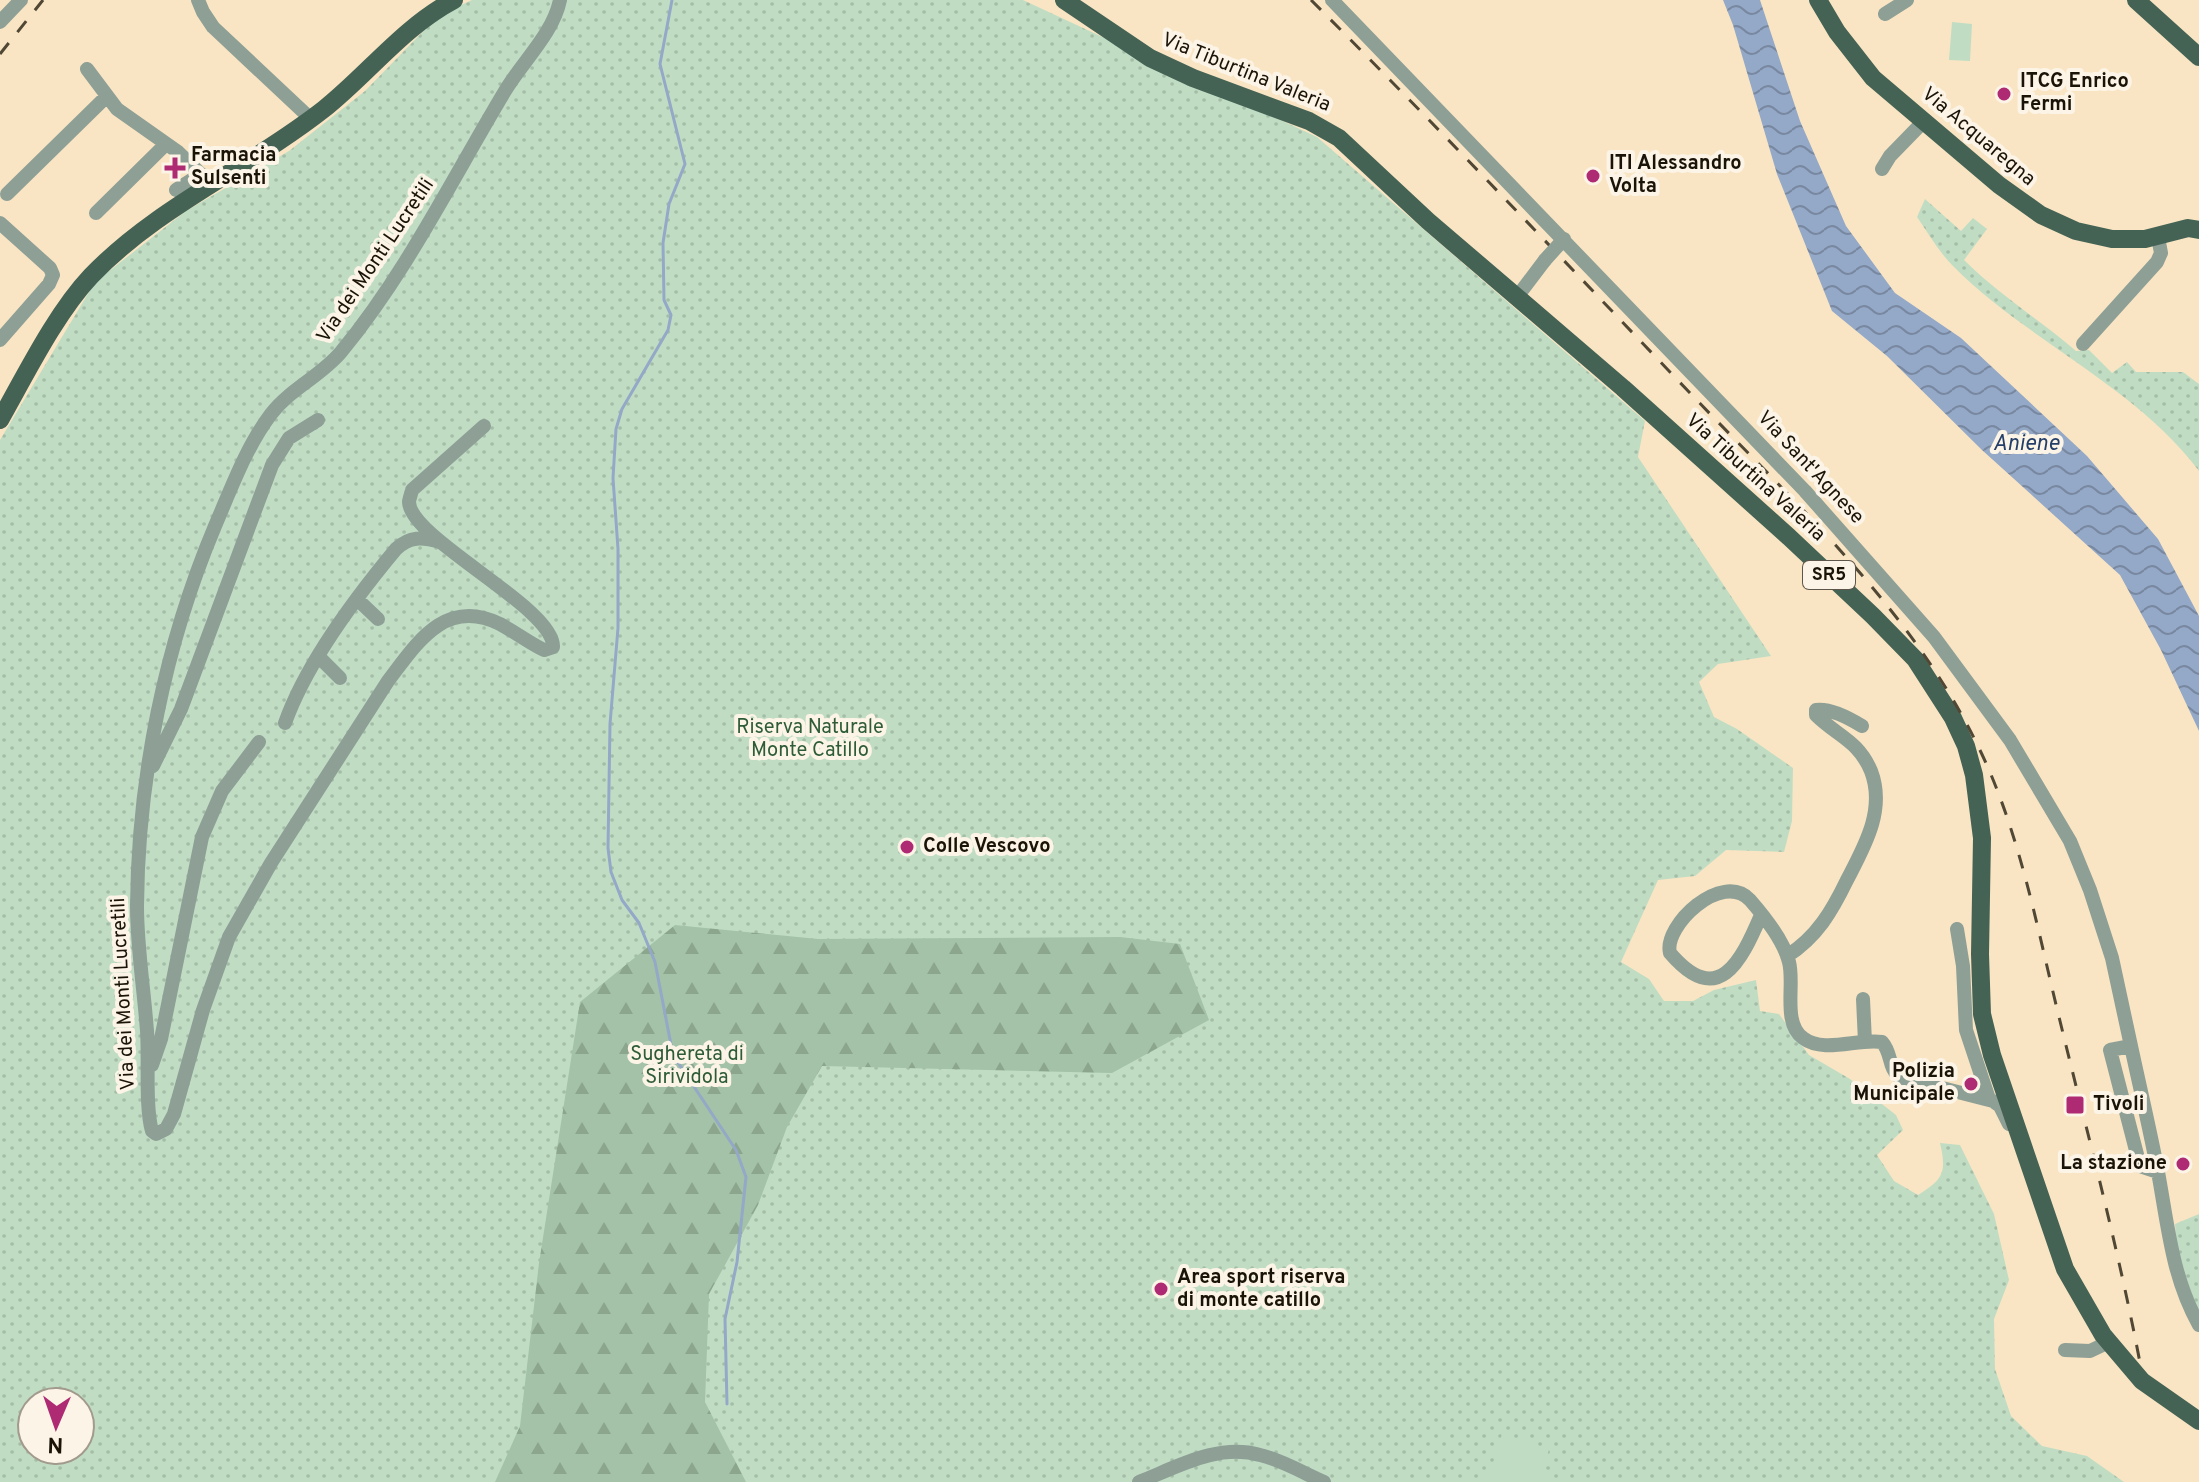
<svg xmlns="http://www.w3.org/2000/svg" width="2199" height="1482" font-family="Overpass,sans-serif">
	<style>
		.grass { fill: url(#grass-dots); fill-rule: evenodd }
		.forest { fill: url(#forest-firs) }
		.pitch { fill: #c0ddc4 }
		.water { fill: url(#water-waves) }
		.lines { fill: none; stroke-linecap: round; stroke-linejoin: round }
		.stream { stroke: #94a8c7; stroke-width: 3 }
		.minor { stroke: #8e9f96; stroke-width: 14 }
		.major { stroke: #456355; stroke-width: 18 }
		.rail { stroke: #514735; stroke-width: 3; stroke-dasharray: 14 14; stroke-linecap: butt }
		.minor-bridge { stroke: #8e9f96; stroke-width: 14 }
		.poi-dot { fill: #ae2a73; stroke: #fcf4e6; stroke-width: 3 }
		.labels { text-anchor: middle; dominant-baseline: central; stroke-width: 8; stroke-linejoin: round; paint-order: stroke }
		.shield { fill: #fcf4e6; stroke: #5e564a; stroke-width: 2 }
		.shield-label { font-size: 18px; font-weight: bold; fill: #1a1307 }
		.street-label { font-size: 20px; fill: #1a1307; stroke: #fcf4e6 }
		.poi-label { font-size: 20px; font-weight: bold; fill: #1a1307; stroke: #fcf4e6; text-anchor: start }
		.park-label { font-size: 20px; fill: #2d5c37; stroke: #fcf4e6 }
		.water-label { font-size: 22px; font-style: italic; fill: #233e68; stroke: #fcf4e6 }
	</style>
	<defs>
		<pattern id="grass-dots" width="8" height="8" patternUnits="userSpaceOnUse" patternTransform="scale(2)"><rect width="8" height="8" fill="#c0ddc4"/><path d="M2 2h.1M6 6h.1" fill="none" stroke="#a4bda7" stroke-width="1.8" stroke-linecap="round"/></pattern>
		<pattern id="forest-firs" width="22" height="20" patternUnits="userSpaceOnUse" patternTransform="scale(2)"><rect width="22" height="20" fill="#a3c2a7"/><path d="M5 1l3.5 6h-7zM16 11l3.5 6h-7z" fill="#8ca68e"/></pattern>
		<pattern id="water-waves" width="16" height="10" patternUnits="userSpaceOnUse" patternTransform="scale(2)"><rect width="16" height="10" fill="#94a8c7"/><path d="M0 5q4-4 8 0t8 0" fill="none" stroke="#7888a0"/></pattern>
	</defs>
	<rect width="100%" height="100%" fill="#f9e5c3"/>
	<path class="grass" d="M472 0H1023L1317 137 1645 421 1638 457 1771 656 1718 664 1699 682 1714 717 1737 729 1793 768 1792 821 1784 852 1726 850 1695 876 1658 880 1621 962 1649 979 1664 1001H1693L1714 990 1756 980 1760 1011 1779 1014 1809 1055 1850 1079 1896 1115 1903 1130 1877 1155 1894 1181 1918 1195C1943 1179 1947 1173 1940 1143L1960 1145 1994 1214 2009 1280 1994 1319 1995 1369 2011 1416 2042 1446 2087 1456 2124 1482H0V440L95 282 186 211 289 151 365 91 439 15ZM32 1402H80V1450H32Z
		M1925 199 1961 231 1973 218 1987 229 1964 260C1998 294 2040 320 2076 351L2089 350 2112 373 2127 362 2136 372H2183L2199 384V471C2137 387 2026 340 1953 266 1939 252 1928 233 1917 217Z
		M2199 1214V1313L2177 1255 2175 1224Z"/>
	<path class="forest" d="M675 925 818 939 1120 937 1180 944 1209 1020 1112 1073 822 1066 787 1127 758 1205 709 1294 705 1402 746 1482H495L520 1426 539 1263 580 1002Z"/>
	<path class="pitch" d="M1952 22 1972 24 1970 61 1949 60Z
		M1502 1434 1549 1449 1541 1482H1487Z"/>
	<path class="water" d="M1723 0H1760L1800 121 1846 226 1895 293 1961 338 2087 456 2158 539 2199 616V731L2161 650 2120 575 1982 450 1887 356 1832 311 1777 174 1733 25Z"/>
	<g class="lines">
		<path class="stream" d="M672 0 660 64 685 164 669 204 663 243 664 300 671 315 668 330 622 409 616 429 613 478 618 549V628L610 724 608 848 611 872 622 900 639 923 655 962 673 1055 736 1150 746 1177 737 1262 725 1319 727 1404"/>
		<path class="minor" d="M198 0 203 12 213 27 311 119
			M1332 0 1805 491 1934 637 2010 740 2070 841 2090 890 2112 958 2131 1046
			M1885 14 1907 0
			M0 22 21 0
			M87 69 117 109 178 152 212 185
			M1882 169 1890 156 1925 120
			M176 190 201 174
			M7 194 107 96
			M96 213 166 144
			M0 223 50 268 53 275 49 284 0 340
			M1517 297 1545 260
			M2083 344 2157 262 2161 253 2158 237
			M484 426 412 490C412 491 409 500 409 502 410 539 555 608 553 647L544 650C529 643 515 632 500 624 445 597 417 643 388 681L271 863 229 937 203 1010 174 1114 166 1129 156 1134 152 1131C145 1107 149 1059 147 1031 144 990 137 947 137 906 138 777 165 645 215 526 231 489 246 447 271 414 290 389 321 376 341 352 407 272 452 179 505 91 522 62 553 34 560 0
			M358 600 378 619
			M318 656 340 678
			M285 723C306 664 356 597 396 549 410 536 422 537 440 542
			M153 766 181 709 272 465 289 438 318 420
			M1761 915C1741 962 1718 1009 1670 953 1663 926 1722 870 1750 900 1764 916 1784 942 1789 962 1795 984 1782 1023 1803 1038 1824 1054 1858 1038 1882 1042 1892 1053 1888 1067 1899 1077L1993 1101 2000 1106 2009 1124
			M1957 929 1963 966 1966 1030 1989 1099
			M1787 956C1817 937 1832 911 1847 880 1864 847 1886 810 1871 771 1858 740 1837 736 1816 715V710C1830 708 1849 718 1862 726
			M1863 999 1865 1042
			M152 1065 161 1039 202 837 222 791 259 742
			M2158 1172 2140 1166 2110 1050 2131 1046C2140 1088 2150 1130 2158 1172 2168 1226 2172 1277 2199 1325
			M2065 1350 2090 1351 2109 1342
			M1139 1482C1177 1467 1218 1443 1260 1455 1282 1460 1303 1473 1324 1482"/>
		<path class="major" d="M1064 0 1150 58 1193 78 1309 121 1339 138 1428 221 1623 388 1789 537 1873 616 1915 659 1953 718 1966 746 1974 775 1982 838 1980 954 1982 1014 1992 1055 2065 1269 2103 1335 2142 1381 2199 1421
			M1818 0 1837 32 1873 78 1999 185 2041 215 2076 231 2112 239H2145L2188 228 2199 230
			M2136 0 2199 57
			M0 420C26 374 56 313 91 276 157 207 249 168 324 109 368 74 403 27 454 0"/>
		<path class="rail" d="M1311 0C1440 129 1564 261 1690 393 1794 502 1910 608 1977 744 2020 831 2037 928 2060 1021 2088 1136 2119 1251 2141 1368
			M0 54 43 0"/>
		<path class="minor-bridge" d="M1545 260 1564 239"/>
	</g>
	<g class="poi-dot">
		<circle cx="2004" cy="94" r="8"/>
		<path d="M171 156h8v8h8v8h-8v8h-8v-8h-8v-8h8z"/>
		<circle cx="1593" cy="176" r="8"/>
		<circle cx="907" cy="847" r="8"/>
		<circle cx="1971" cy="1084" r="8"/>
		<rect x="2065" y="1095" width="20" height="20" rx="4"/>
		<circle cx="2183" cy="1164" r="8"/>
		<circle cx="1161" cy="1289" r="8"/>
	</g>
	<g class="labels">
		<rect class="shield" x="1803" y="561" width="52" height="28" rx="6"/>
		<g class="shield-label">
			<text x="1829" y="575">SR5</text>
		</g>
		<g class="street-label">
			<text transform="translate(1246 73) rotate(22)">Via Tiburtina Valeria</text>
			<text transform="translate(1978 137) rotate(40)">Via Acquaregna</text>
			<text transform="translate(376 261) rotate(-56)">Via dei Monti Lucretili</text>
			<text transform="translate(1810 468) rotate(47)">Via Sant'Agnese</text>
			<text transform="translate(1755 478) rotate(42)">Via Tiburtina Valeria</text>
			<text transform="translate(124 994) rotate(-93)">Via dei Monti Lucretili</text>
		</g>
		<g class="poi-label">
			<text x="2020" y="82">ITCG Enrico<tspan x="2020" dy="23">Fermi</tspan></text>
			<text x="191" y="156">Farmacia<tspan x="191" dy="23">Sulsenti</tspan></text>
			<text x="1609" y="164">ITI Alessandro<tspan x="1609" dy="23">Volta</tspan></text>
			<text x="923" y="847">Colle Vescovo</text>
			<text x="1955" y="1072" text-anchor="end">Polizia<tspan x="1955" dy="23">Municipale</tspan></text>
			<text x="2093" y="1105">Tivoli</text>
			<text x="2167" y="1164" text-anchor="end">La stazione</text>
			<text x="1177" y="1278">Area sport riserva<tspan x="1177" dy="23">di monte catillo</tspan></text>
		</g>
		<g class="park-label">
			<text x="810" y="728">Riserva Naturale<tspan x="810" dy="23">Monte Catillo</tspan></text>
			<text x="687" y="1055">Sughereta di<tspan x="687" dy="23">Sirividola</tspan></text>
		</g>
		<g class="water-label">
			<text x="2026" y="444">Aniene</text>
		</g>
	</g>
	<g transform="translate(56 1426) rotate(182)"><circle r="38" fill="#fcf4e6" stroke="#a29a8d" stroke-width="2"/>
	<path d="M0-6L14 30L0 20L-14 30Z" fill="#ae2a73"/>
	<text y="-12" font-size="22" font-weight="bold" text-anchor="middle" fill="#1a1307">N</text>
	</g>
</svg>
